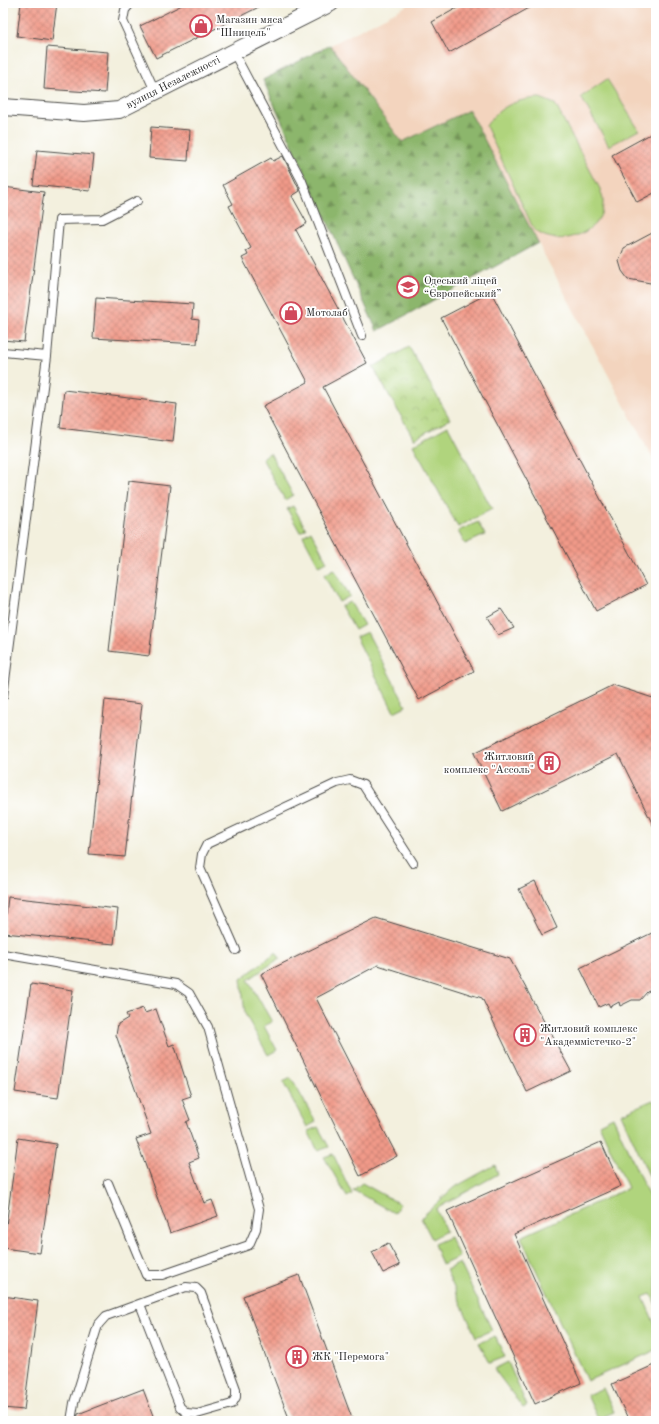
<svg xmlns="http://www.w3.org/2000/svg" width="659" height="1424" font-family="'Old Standard TT',serif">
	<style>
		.built { fill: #f3d4be }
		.green { fill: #b0d47d; stroke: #6e8054 }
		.forest { fill: url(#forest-firs); stroke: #5c704c }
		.park { fill: url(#park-crowns); stroke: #6e8054 }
		.building { fill: url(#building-cross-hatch) }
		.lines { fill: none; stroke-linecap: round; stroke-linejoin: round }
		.service-casing { stroke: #494946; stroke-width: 10 }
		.minor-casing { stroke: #494946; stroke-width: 18 }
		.service { stroke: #fff; stroke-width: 8 }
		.minor { stroke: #fff; stroke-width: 16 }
		.labels { text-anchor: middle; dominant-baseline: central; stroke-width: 3.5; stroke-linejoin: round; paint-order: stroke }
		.poi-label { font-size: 11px; fill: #2b2b2b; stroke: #fff; text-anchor: start }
		.street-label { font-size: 11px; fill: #2b2b2b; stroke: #fff }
	</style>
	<defs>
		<pattern id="forest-firs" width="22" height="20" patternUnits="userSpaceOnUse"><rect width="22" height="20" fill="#8cb66c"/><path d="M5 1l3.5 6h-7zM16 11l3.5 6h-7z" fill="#739459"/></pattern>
		<pattern id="park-crowns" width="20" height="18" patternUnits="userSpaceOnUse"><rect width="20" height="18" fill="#b0d47d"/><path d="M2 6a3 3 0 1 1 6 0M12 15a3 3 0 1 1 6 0" fill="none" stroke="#98b66c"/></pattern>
		<pattern id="building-cross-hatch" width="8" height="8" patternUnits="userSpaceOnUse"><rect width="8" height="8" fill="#f19a89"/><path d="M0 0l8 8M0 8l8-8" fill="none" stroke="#c37e70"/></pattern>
	</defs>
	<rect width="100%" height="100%" fill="#fff"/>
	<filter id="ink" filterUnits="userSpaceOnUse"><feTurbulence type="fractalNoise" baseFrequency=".025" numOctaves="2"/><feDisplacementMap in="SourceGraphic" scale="8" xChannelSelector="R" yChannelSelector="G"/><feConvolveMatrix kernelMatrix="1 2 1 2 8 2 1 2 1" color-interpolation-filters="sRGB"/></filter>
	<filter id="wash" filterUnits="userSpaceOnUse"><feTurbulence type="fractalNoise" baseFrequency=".012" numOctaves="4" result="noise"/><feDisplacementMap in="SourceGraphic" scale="16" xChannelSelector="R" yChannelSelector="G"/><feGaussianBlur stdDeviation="0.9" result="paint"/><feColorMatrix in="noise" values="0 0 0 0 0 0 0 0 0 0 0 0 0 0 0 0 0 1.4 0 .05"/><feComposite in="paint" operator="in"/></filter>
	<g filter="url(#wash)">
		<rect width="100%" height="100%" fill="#f3f0de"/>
		<path class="built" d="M412 3H656V465L538 243 377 331 263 80Z"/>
		<path class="green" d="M607 79 639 130 609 146 581 97Z
			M540 98 555 104 600 189C601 193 603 197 603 201 605 228 571 244 548 237 543 236 539 233 534 230L486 126C499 106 517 99 540 98Z
			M448 426 492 509 458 527 413 445Z
			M270 453 293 495 285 500 262 458Z
			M293 506 306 529 300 532 287 509Z
			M478 522 485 535 465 544 458 531Z
			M311 531 327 562 319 566 303 536Z
			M334 569 350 596 339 602 324 575Z
			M350 602 364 625 355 630 341 606Z
			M367 632 406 706 394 712 356 637Z
			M276 952 280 958 248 980 272 1022 264 1026 277 1050 268 1055 245 1014 241 979Z
			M291 1078 316 1122 307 1127 283 1082Z
			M653 1100 656 1106V1191L621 1114Z
			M613 1117 656 1212V1305L651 1294 643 1297 656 1327V1350L587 1381 521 1237 628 1188 599 1124Z
			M318 1127 329 1147 318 1151 308 1131Z
			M333 1154 352 1194 347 1197 324 1157Z
			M495 1165 498 1174 436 1209 446 1231 432 1239 421 1218 453 1188Z
			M362 1183 400 1204 394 1213 353 1190Z
			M450 1237 459 1257 442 1265 434 1244Z
			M460 1263 492 1330 476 1337 446 1270Z
			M495 1336 505 1357 490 1363 479 1343Z
			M508 1362 527 1406 523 1408 494 1369Z
			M603 1388 614 1412 598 1419 587 1395Z"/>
		<path class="forest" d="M330 45 402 142 469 110 538 243 377 331 263 80Z"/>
		<path class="park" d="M409 347 450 419 414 439 373 367Z"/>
		<g id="blocks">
			<path class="building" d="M21 3H57L52 41 17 36Z
				M186 3H267L156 58 140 26Z
				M466 3H538L449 53 432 22Z
				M47 47 108 52 105 93 44 89Z
				M151 127 190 130 188 161 149 158Z
				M656 131V192L637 202 612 155Z
				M37 150 94 155 90 191 33 185Z
				M283 156 300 191 292 196 307 223 296 230 367 363 323 387 474 671 419 700 263 406 308 382 242 258 248 255 246 251 251 248 229 206 233 204 223 185 271 158 273 161Z
				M3 187 44 192 24 342 3 340Z
				M656 231V284L628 279 622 271 619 261 624 248Z
				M491 292 646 585 596 611 441 318Z
				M96 298 193 304 192 319 199 320 197 344 93 338Z
				M64 390 177 404 173 442 60 428Z
				M129 481 170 486 149 656 109 651Z
				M501 609 514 628 498 635 487 617Z
				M613 685 656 699V831L618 754 502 811 474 753Z
				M105 700 142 704 125 857 89 854Z
				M535 881 557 928 542 935 519 889Z
				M8 897 118 909 114 944 4 933Z
				M376 918 510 959 571 1071 527 1092 482 998 378 965 316 998 397 1156 360 1176 261 974Z
				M656 931V988L647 992 640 1000H632L620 1006 619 1002 610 1007 608 1003 599 1007 580 968Z
				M31 984 73 990 58 1098 15 1092Z
				M143 1008 145 1013 156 1009 169 1046 174 1044 191 1096 182 1099 190 1120 186 1122 199 1158 189 1162 204 1203 212 1200 218 1216 170 1233 136 1139 151 1134 116 1035 118 1024 128 1018 126 1014Z
				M18 1138 56 1144 40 1253 3 1248Z
				M601 1142 621 1186 514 1234 581 1383 535 1404 447 1211Z
				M388 1243 400 1265 383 1273 372 1252Z
				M299 1275 353 1421H290L243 1296Z
				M3 1296 38 1301 24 1410 3 1408Z
				M656 1364V1421H629L612 1384Z
				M143 1389 155 1421H77L78 1414Z"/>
		</g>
	</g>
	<g filter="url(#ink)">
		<use href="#blocks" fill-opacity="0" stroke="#494946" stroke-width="1"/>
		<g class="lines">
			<g class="service-casing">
				<path id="service" d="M131 3 125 10 123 21 155 91
					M234 53 302 181 362 336
					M3 352 47 356
					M3 696 47 356 59 220 102 219 137 201
					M236 950 200 868 202 854 207 844 337 783 350 780 363 785 413 863
					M3 954 176 984 189 993 208 1027 259 1209 256 1229 249 1245 162 1275H146L108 1183
					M71 1421 74 1403 98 1325 106 1316 186 1287 196 1288 201 1293 236 1389V1397L232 1404 197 1414 187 1413 180 1407 140 1304"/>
			</g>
			<g class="minor-casing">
				<g id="minor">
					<path id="s1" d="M3 107 84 113 119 110 331 3"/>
				</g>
			</g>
			<use href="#service" class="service"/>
			<use href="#minor" class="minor"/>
		</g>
	</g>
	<defs>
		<g id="shop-ring" transform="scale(1.15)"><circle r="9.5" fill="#fff" stroke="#d1495b" stroke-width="1.5"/><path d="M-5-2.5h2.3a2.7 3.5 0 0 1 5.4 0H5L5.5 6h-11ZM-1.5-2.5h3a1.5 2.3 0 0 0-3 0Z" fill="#d1495b"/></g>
		<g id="school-ring" transform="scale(1.15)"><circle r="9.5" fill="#fff" stroke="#d1495b" stroke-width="1.5"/><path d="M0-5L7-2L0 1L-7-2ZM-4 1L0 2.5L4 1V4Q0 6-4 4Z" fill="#d1495b"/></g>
		<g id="building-ring" transform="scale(1.15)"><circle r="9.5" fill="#fff" stroke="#d1495b" stroke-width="1.5"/><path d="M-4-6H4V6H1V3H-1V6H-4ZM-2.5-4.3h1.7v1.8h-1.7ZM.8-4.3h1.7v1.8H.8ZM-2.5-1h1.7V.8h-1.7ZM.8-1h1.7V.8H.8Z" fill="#d1495b"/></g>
	</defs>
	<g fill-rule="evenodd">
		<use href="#shop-ring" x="201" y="26"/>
		<use href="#school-ring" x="408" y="287"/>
		<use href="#shop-ring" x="291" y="313"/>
		<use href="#building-ring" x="549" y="763"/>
		<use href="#building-ring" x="525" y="1035"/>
		<use href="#building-ring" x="297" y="1357"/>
	</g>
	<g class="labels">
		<g class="poi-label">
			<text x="216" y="20">Магазин мяса<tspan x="216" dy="13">"Шницель"</tspan></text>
			<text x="424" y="281">Одеський ліцей<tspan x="424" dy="13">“Європейський”</tspan></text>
			<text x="306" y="313">Мотолаб</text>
			<text x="534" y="757" text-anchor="end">Житловий<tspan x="534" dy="13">комплекс "Ассоль"</tspan></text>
			<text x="540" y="1029">Житловий комплекс<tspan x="540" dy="13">"Академмістечко-2"</tspan></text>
			<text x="312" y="1357">ЖК "Перемога"</text>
		</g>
		<g class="street-label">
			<text stroke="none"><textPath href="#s1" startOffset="177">вулиця Незалежності</textPath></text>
		</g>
	</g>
	<rect width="659" height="1424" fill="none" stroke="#fff" stroke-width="16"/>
</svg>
